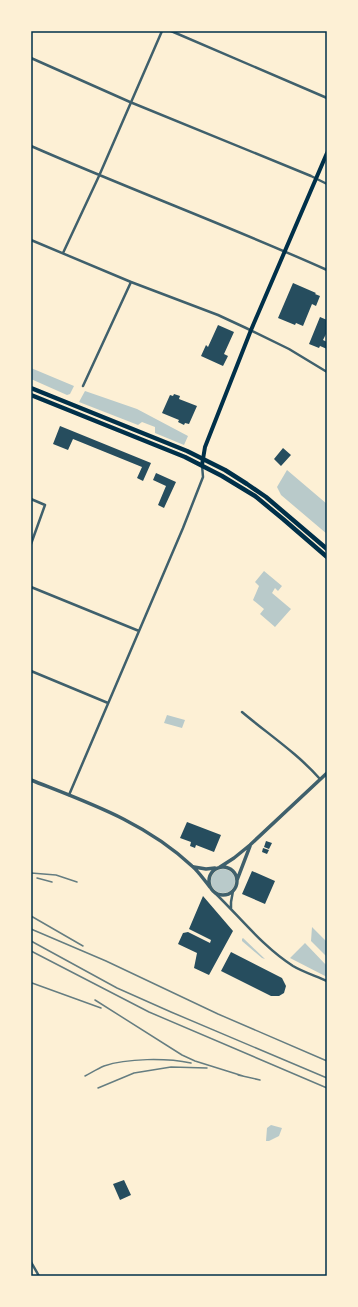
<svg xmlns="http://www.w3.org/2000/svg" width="358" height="1307" font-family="Barlow,sans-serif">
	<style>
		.green { fill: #b9caca }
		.building { fill: #264d5e }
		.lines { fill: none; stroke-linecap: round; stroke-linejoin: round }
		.minor { stroke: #3f606c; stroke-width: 2.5 }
		.tertiary { stroke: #3f606c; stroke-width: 3.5 }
		.secondary { stroke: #003049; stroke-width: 4 }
		.primary { stroke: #003049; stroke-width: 4.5 }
		.rail { stroke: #657d81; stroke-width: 1.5 }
		.neatline { fill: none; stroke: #003049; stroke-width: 1.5 }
	</style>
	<rect width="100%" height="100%" fill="#fdf0d5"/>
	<path class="green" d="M31 368 74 386 70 394 67 395 31 379Z
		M85 391 137 409 188 436 184 445 155 433V427L142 422 138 425 79 402Z
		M287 470 327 504V534L281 495 277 487Z
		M264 571 282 586 278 591 275 588 272 593 291 609 275 627 260 614 264 609 253 600 259 586 255 582Z
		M167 715 185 720 182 728 164 723Z
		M211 881a12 12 0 1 1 24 0a12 12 0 1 1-24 0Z
		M312 927 327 942V957L311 941Z
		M243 938 265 959 262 958 242 941V939Z
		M305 943 327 966V977L290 958Z
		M271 1125 282 1128 279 1136 269 1141H266L267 1128Z"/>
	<path class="building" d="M293 283 316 293 315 294 320 296 316 306 312 304 303 326 296 323 295 325 278 318Z
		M320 317 327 320V332L323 340 327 342V349L320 346 319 348 309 344Z
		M218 325 234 332 224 354 228 356 223 366 201 356 206 345 208 347Z
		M174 394 180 396 179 399 197 406 189 424 185 423 184 425 178 422 179 420 162 413 170 395 173 396Z
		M60 426 151 463 143 481 137 478 142 467 73 439 68 450 53 444Z
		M283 448 291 455 281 466 274 459Z
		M156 473 176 482 164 508 158 505 166 486 153 480Z
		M187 822 221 835 214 852 196 845 195 848 190 846 191 842 180 838Z
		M266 841 272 843 269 849 264 847Z
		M263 848 269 850 267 854 262 852Z
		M252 871 275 881 265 904 242 894Z
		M203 896 233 931 209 975 194 968 197 953 178 944 183 933 188 932 210 943 211 940 189 929Z
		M231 952 282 978 286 986 284 993 279 996H271L221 971Z
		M124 1180 131 1195 120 1200 113 1184Z"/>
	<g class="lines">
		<path class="minor" d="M171 31 327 98
			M31 58 130 102 311 176 327 184
			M31 146C129 189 229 226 327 270
			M31 240 131 282 218 315 246 328 289 349 327 372
			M63 253 99 176 162 31
			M83 386 131 282
			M31 499 45 505 31 544
			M31 587 139 631
			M31 671 108 703
			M242 712C268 734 297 753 320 779
			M69 795 183 528 203 477 202 465
			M215 893C240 917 263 947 293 966 303 972 316 976 327 981
			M231 908V902L233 891
			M31 1262 39 1276"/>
		<path class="tertiary" d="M31 780C89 803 145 822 192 866 199 872 204 880 210 887
			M209 881a14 14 0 1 1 28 0a14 14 0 1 1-28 0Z
			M194 867 206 869 215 868
			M220 867 234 858 250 845 327 773
			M237 880 250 846"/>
		<path class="secondary" d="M202 465 205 447 251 330 327 153"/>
		<path class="primary" d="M31 388 187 451 225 470 247 484 266 497 327 549
			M31 395 185 457 222 476 255 496 283 519 327 557"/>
		<path class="rail" d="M31 873 56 875 77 882
			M37 878 52 882
			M31 916 83 946
			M31 929 106 961 218 1014 327 1061
			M31 941 117 988 171 1012 327 1078
			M31 951 149 1012 327 1088
			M32 983 101 1008
			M95 1000 182 1055 195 1061 243 1076
			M238 1075 260 1080
			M85 1076C91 1073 97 1069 104 1066 127 1058 167 1058 191 1063
			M98 1088 134 1073 171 1067 207 1068"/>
	</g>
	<rect width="358" height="1307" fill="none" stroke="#fdf0d5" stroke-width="64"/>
	<rect x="32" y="32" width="294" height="1243" class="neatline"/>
</svg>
